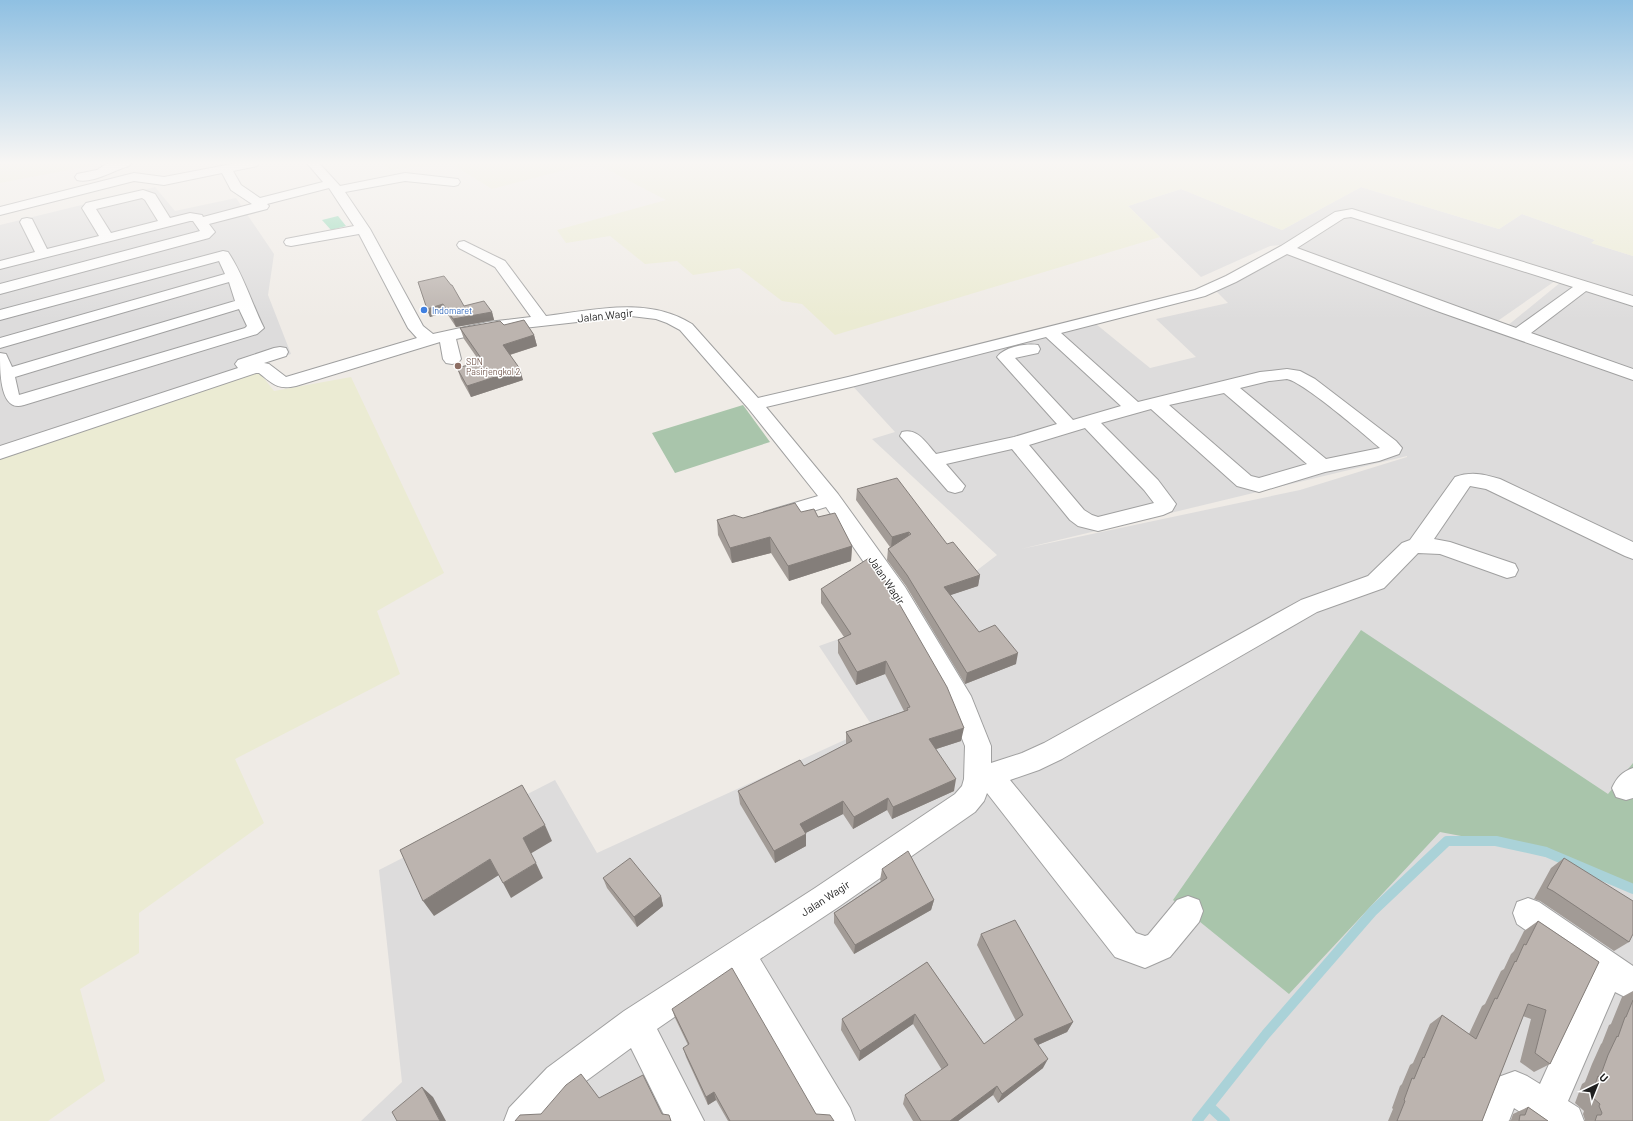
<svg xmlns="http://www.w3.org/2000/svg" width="1633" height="1121" font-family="Barlow,sans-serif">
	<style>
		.residential { fill: #dddcdc; fill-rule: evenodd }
		.farmland { fill: #ebebd3 }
		.cemetery { fill: #a9c5ab }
		.pitch { fill: #8bd6b2 }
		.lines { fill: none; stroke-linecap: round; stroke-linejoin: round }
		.stream { stroke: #aad2d8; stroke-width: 10 }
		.minor-casing { stroke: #a0a0a0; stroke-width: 2 }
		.minor { fill: #fff; fill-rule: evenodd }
		.wall { fill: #a29b96 }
		.shaded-wall { fill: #847e7a }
		.building { fill: #bcb4af; stroke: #847e7a }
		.shop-dot { fill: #3f7fe0; stroke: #fff; stroke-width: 1.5 }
		.education-dot { fill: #8d6e63; stroke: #fff; stroke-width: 1.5 }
		.labels { text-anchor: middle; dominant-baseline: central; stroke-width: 3; stroke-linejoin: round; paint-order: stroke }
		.far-shop-label { font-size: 9px; fill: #366cbe; stroke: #fff; text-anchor: start }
		.far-education-label { font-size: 9px; fill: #785e54; stroke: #fff; text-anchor: start }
		.street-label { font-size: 11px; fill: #1f1f1f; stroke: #fff }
	</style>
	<rect width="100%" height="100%" fill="#efebe6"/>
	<path class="residential" d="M155 187 175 211 236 198 274 254 268 295 291 354 0 452V225Z
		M1361 187 1499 229 1522 214 1595 240 1592 243 1633 256V298L1402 223 1392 228 1555 281 1499 320 1495 321 1281 245 1270 246 1201 277 1128 206 1181 189 1282 230Z
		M1280 251 1633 374V1121H1200L1357 929 1266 1034 1197 1121H361L402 1082 379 870 555 780 597 853 873 727 819 646 929 607 997 555 872 439 895 432 849 382 1091 320 1150 368 1196 357 1156 319 1228 303 1208 283 1234 273ZM1407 457 1300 490 1021 549 1407 456ZM1496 841 1541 851 1452 841Z
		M1561 282 1633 304V372L1507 326Z"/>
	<path class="farmland" d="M0 163H105L0 183Z
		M382 163H445L390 170Z
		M450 163H592L492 189Z
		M595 163H1633V256L1591 243 1595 240 1522 214 1499 229 1361 187 1282 230 1181 189 1128 206 1160 237 835 335 802 304 782 301 739 268 693 275 677 261 645 264 610 236 566 243 557 230 666 200Z
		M259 372 274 391 351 377 444 573 377 611 400 674 235 759 264 823 139 913V953L80 989 105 1081 48 1121H0V457Z"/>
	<path class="cemetery" d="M743 405 770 442 675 473 652 433Z
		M1361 630 1608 794 1633 763V886L1546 852 1440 832 1289 994 1173 900Z"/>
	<path class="pitch" d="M338 216 346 226 331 230 322 220Z"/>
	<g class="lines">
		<path class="stream" d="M1209 1106 1225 1121
			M1197 1121 1266 1034 1373 911 1447 841H1496L1546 852 1633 889"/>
		<g class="minor-casing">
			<path id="minor" d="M113 163H131L129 166C114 170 92 184 77 180L75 177 77 174 97 170 106 164Z
				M237 163H259L257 166 233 171 241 185 260 198 323 182 307 163H319L340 186 405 173 458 179 460 182 458 185 454 186 405 181 345 192 370 229 423 326 433 334 488 322 531 317 495 267 459 248 457 245 459 242 464 241 505 261 546 316C594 310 648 296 692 324L758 398 848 377 1195 290 1226 276 1281 246 1335 212 1352 209 1633 296V306L1586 291 1531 333 1633 369V380L1437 311 1287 254 1236 282 1205 296 1061 333 1138 402 1260 372 1287 369 1300 371 1315 379 1396 441 1402 448 1399 454 1379 461 1325 472 1259 492 1237 486 1151 409 1101 423 1158 480 1176 504 1172 511 1163 515 1098 531 1078 526 1070 520 1012 449 946 464 965 486 962 491 955 493 948 491 900 436 902 432C918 428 926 443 936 454L1014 437 1057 424 997 357C1004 347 1026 343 1038 345L1040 349 1038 353 1015 358 1073 420 1121 406 1046 337 855 386 766 407 838 494 905 587 971 696 991 746V763L1022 753 1044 743 1301 600 1368 576 1402 543 1410 540 1455 477C1471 471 1484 474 1500 479L1633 542V559L1625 556 1486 489 1470 486 1434 539 1450 542 1515 564 1518 570 1515 576 1507 578 1440 554 1418 553 1384 588 1317 612 1062 759 1039 770 1010 780 1136 933 1145 936 1148 935 1177 900 1188 896 1199 900 1203 911 1199 922 1170 957 1145 968 1115 957 987 793 984 801 975 812 837 908 760 959 850 1108 855 1121H817L734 976 657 1029 704 1121H667L631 1048 571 1092 546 1121H504L509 1108 547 1068 624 1011 815 888 955 794 962 786 964 779 965 746 946 699 889 599 826 507 771 524 764 522 761 517 764 512 818 496 748 408 680 330 667 323 656 319 631 316 488 332 456 339 461 359 458 363 452 364 446 363 443 359 440 342 296 386C277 390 273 384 259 373H256L0 459V446L238 368 235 364 238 360 274 348 280 347 286 348 288 352 286 356 264 363 269 364 286 377 417 338 408 328 359 234 291 246 286 245 284 242 286 239 291 238 354 226 329 188 267 204 269 206 267 209 209 224 215 232 209 238 0 294V284L200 231 193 221H190L0 269V261L35 252 20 222 22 219 27 218 32 219 47 249 99 236 82 208 86 203 143 190 155 194 170 218 190 213 202 215 203 217 252 204 231 190 222 173 164 185 134 181 0 215V207L134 173 164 177ZM142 198 145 200 158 221 111 233 96 209ZM1351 217 1573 287 1516 328 1297 248 1344 218ZM1287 379C1303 382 1364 434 1380 448L1326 459 1240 388 1269 381ZM1224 393 1307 464 1259 478 1251 476 1169 405ZM1085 428 1144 490 1154 503 1098 517 1092 515 1084 510 1029 445Z
				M223 251 228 252C243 274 252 304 264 328L257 334 24 405C0 413 0 373 0 353L6 354 12 367 235 301 229 282 0 348V338L225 274 219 261 0 320V310ZM239 309 247 326 245 328 19 395 15 377Z
				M1633 768V798L1626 800 1616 797 1612 788C1617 777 1622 772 1633 768Z
				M1528 898 1539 902 1633 966V1001L1615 992 1568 1101 1579 1108 1584 1121H1534L1514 1108 1509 1121H1473L1490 1080 1515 1071 1527 1076 1540 1084 1590 974 1517 924 1513 913 1517 902Z"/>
		</g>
		<use href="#minor" class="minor"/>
	</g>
	<path class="wall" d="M418 282 464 306 492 312 494 320 456 327 446 312 430 317Z
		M504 325 534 335 537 346 510 355 523 380 471 397 461 379 457 368 480 362 464 339 460 328Z
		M857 489 947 544 980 575 978 586 950 595 979 632 1016 664 965 684 906 586 887 560 888 549 890 547 856 500Z
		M801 512 818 517 852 546 851 561 789 581 771 553 732 563 718 535 717 520 743 518Z
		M821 589 961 741 936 749 954 791 892 819 887 810 853 829 843 814 805 833 806 846 775 863 740 804 738 791 804 766 846 744V732L904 711 885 674 856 685 838 653V640L844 637 821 603Z
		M1564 858 1629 942 1614 951 1540 901 1534 899 1551 868Z
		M882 869 934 900 931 910 854 954 834 923V913L881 881 880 880Z
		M603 878 661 896 663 906 637 927 607 888Z
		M1538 921 1599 962 1550 1064 1534 1072 1520 1062 1531 1019 1523 1016 1482 1121H1388L1393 1109 1392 1108 1400 1086 1402 1084 1410 1065 1413 1063 1430 1024 1442 1015 1469 1034 1482 1006 1485 1004 1501 971 1504 969 1511 954 1514 951 1524 931Z
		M981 934 1073 1022 1067 1032 1038 1045 1043 1068 998 1103 993 1095 958 1121H913L903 1104 905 1095 942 1070 913 1024 859 1061 841 1030 842 1019 927 962 984 1044 1016 1021 977 945Z
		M1633 991V1121H1584L1585 1120 1583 1114 1584 1111 1575 1103 1582 1084 1585 1082 1592 1064 1601 1044 1602 1043 1609 1025 1611 1024 1622 997Z
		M672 1009 816 1114 834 1121H728L716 1100 708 1105 686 1057 683 1048 688 1045 675 1018Z
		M1528 1107 1548 1121H1508L1511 1120 1513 1114Z"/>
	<path class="shaded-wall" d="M443 304 446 312 430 317 427 309Z
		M492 312 494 320 456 327 453 319Z
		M534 335 537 346 506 356 503 345Z
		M520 369 523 380 471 397 467 386Z
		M909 532 908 543 891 548 892 537Z
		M770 537 771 553 732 563 730 548Z
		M852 546 851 561 789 581 788 566Z
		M980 575 978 586 942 598 944 587Z
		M1018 653 1016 664 965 684 967 673Z
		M886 661 885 674 856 685 857 672Z
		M964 728 961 741 927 752 929 739Z
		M956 779 954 791 892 819 893 807Z
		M888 798 887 810 853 829 854 817Z
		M843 801V814L800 836V824Z
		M545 825 552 841 530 854 523 838Z
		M806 834V846L775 863 774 851Z
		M490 859 499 875 434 916 423 901Z
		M536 863 543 878 511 898 503 883Z
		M661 896 663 906 637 927 634 917Z
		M934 900 931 910 854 954 855 945Z
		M915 1014 913 1024 859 1061 860 1051Z
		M1073 1022 1067 1032 1029 1049 1034 1039Z
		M1048 1059 1043 1068 998 1103 1002 1094Z
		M997 1086 993 1095 958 1121H950Z
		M422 1087 433 1097 446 1121H440Z
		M714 1092 716 1100 708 1105 706 1097Z"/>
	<path class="building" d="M444 276 451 285H452L464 306 484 301 492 312 453 319 443 304 427 309 418 282Z
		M524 320 534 335 503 345 520 369 467 386 457 368 483 361 460 328 500 321 504 325Z
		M897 478 947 544 953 542 980 575 944 587 979 632 995 625 1018 653 967 673 907 575 888 549 911 534 909 532 892 537 857 489Z
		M795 503 801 512 814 509 818 517 835 513 852 546 788 566 770 537 730 548 717 520 734 515 743 518Z
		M869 558 889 586 947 687 964 728 929 739 956 779 893 807 888 798 854 817 843 801 800 824 806 834 774 851 738 791 800 760 804 766 852 741 846 732 908 710 907 708 910 707 886 661 857 672 838 640 851 634 821 589Z
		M522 785 545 825 523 838 536 863 503 883 490 859 423 901 400 850Z
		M908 851 934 900 855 945 834 913 887 878 882 869Z
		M630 858 661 896 634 917 603 878Z
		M1564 858 1633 901V934L1629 942 1553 891 1547 888Z
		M1015 920 1073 1022 1034 1039 1048 1059 1002 1094 997 1086 950 1121H921L905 1095 948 1065 915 1014 860 1051 842 1019 927 962 984 1044 1023 1015 981 934Z
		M1538 921 1599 962 1550 1064 1535 1053 1546 1010 1528 1004 1482 1121H1397L1405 1101 1404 1100 1412 1078 1414 1079 1423 1057 1424 1058 1442 1015 1476 1039 1495 998 1497 999 1515 961 1516 962 1524 944 1526 945Z
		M732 968 816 1114 830 1115 834 1121H730L714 1092 706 1097 683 1048 689 1044 672 1009Z
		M1633 1000V1121H1595L1597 1115H1601L1602 1113 1599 1106 1600 1104 1591 1096 1598 1076 1600 1077 1608 1055 1617 1036 1618 1037 1625 1017H1626Z
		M581 1074 599 1098 643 1075 662 1114 669 1115 671 1121H515L520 1115 541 1114 566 1085Z
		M422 1087 440 1121H397L392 1112Z
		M1528 1107 1548 1121H1519L1520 1115H1525Z"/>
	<linearGradient id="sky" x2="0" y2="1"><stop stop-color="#8fc0e2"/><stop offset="0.51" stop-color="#f8f6f4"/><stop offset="1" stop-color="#f8f6f4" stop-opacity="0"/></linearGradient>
	<rect width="1633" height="319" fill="url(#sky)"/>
	<circle class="shop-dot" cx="424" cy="310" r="4"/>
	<circle class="education-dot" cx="458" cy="366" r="4"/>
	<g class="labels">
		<g class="far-shop-label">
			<text x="432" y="310">Indomaret</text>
		</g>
		<g class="far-education-label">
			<text x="466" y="361">SDN<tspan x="466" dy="10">Pasirjengkol 2</tspan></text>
		</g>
		<g class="street-label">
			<text transform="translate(605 315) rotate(-6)">Jalan Wagir</text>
			<text transform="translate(887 580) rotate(56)">Jalan Wagir</text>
			<text transform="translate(825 898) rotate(-33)">Jalan Wagir</text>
		</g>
	</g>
	<g transform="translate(1597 1085) rotate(43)" stroke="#ffffff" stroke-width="3" paint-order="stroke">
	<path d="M0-3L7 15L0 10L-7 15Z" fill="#1f1f1f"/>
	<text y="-6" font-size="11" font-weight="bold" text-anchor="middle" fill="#1f1f1f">U</text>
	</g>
</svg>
